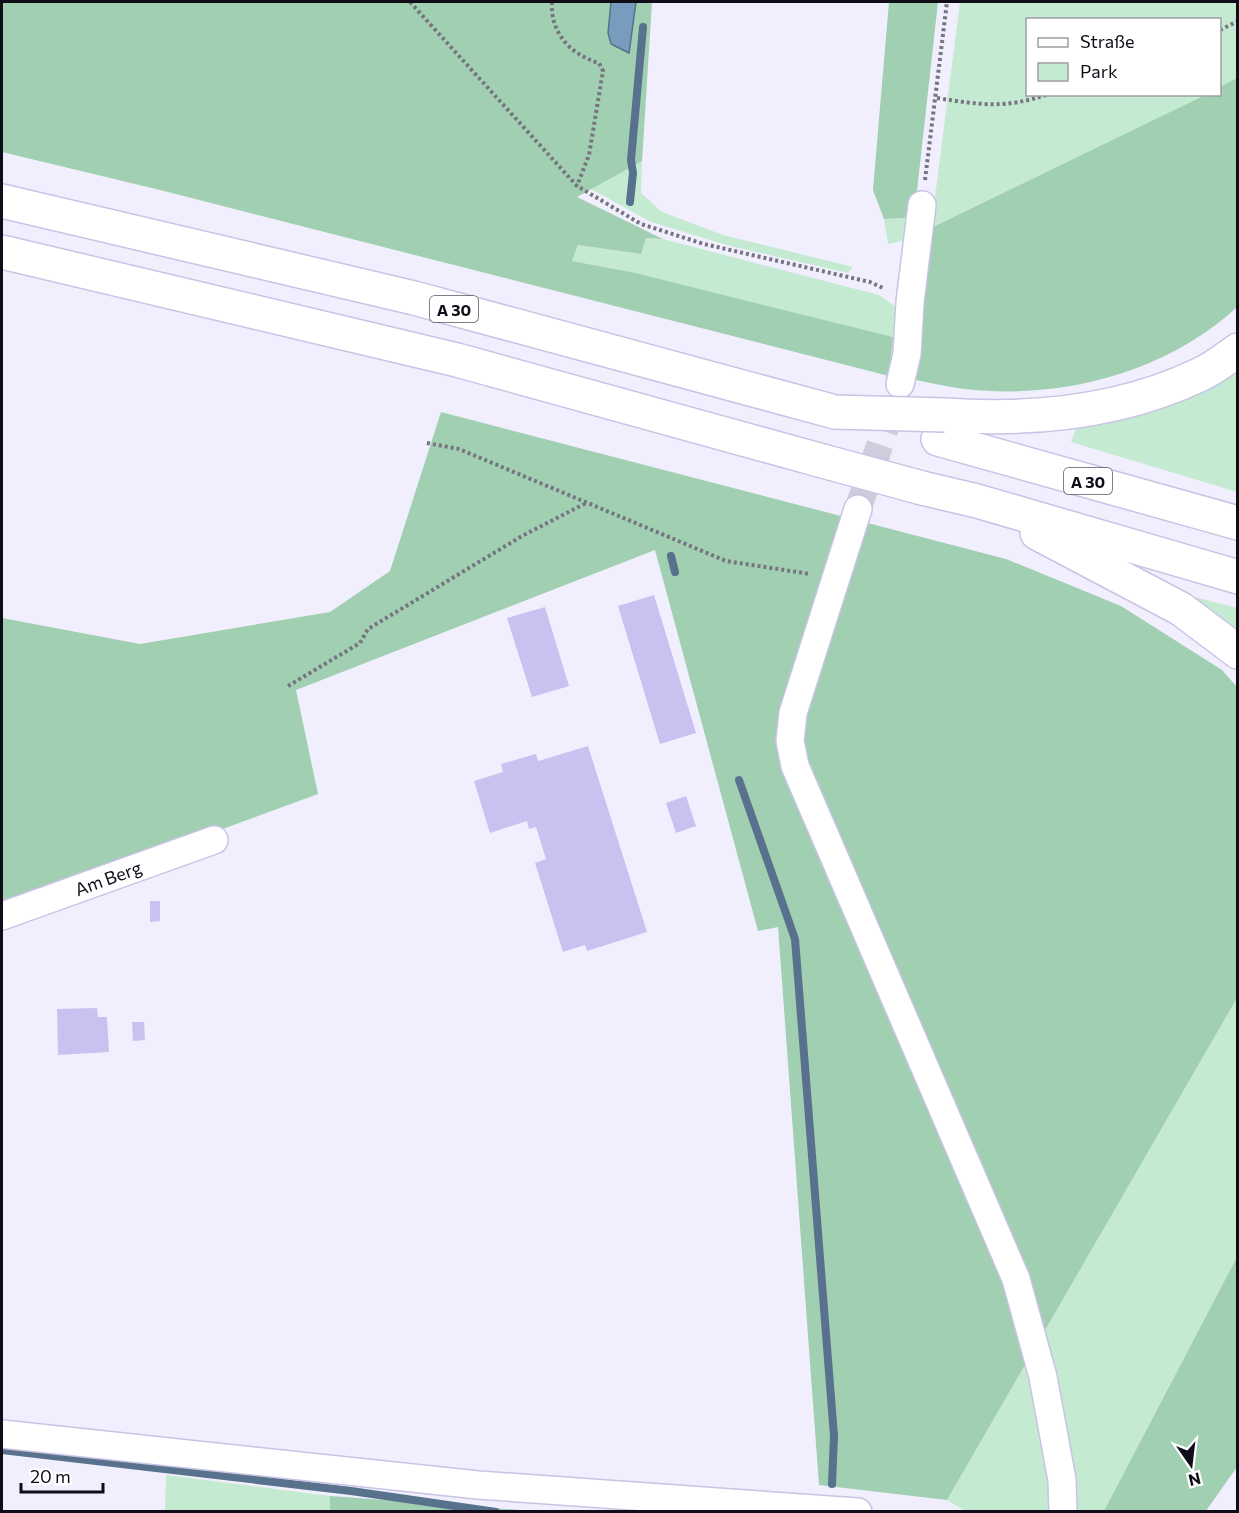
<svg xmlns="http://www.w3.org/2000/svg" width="1239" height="1513" font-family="Commissioner,sans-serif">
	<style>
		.green { fill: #c5ead2 }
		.forest { fill: #a0cfb1 }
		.water { fill: #779cbe; stroke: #58718c; stroke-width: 1.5 }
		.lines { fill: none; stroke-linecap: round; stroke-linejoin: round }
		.stream { stroke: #58718c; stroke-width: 8 }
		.building { fill: #c9c1f0 }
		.minor-tunnel { stroke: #cfcddb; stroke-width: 27; stroke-dasharray: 27 14; stroke-linecap: butt }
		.minor-casing { stroke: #c9c3e5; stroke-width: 30 }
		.motorway-casing { stroke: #c9c3e5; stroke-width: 36 }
		.path { stroke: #777481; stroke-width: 4; stroke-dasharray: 3 3; stroke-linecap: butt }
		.minor { stroke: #fff; stroke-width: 27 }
		.motorway { stroke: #fff; stroke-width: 33 }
		.motorway-bridge-casing { stroke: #c9c3e5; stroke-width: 36; stroke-linecap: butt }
		.motorway-bridge { stroke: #fff; stroke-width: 33 }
		.labels { text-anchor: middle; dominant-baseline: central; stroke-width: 4.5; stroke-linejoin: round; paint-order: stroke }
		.shield { fill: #fff; stroke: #58565e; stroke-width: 1.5 }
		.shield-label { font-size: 16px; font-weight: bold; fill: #100d19 }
		.street-label { font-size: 18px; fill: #100d19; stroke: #fff }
	</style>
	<rect width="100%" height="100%" fill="#f1effd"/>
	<path class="green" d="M960 2H1237V78L1220 87V20H1028V94L1205 95 931 228Z
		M642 161 641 193 662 212 723 235 853 267 848 273 730 246 651 222 591 189Z
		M915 209 905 240 888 244 884 219 904 218Z
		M646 238 663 239 879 295 902 311 889 376 893 337 636 273 572 261 578 245 640 254Z
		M1237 364V492L1071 442 1077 426Z
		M1195 597 1237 608V636L1192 603Z
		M1237 998V1257L1104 1511H965L947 1500Z
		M166 1475 330 1496V1511H165Z"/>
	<path class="forest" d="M2 2H652L642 161 577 197 663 239 646 238 641 254 578 245 572 261 636 273 893 337 889 376 160 190 2 152Z
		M889 2H938L915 209 904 218 884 219 873 190Z
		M1237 78V307C1166 373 1060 400 965 389 949 387 932 383 916 380L931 228 1205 95 1220 94V87Z
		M441 412 1006 559 1121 606 1222 670 1237 687V998L947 1500 819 1485 778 927 758 931 655 550 296 690 318 794 2 910V618L140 644 330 612 390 571Z
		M1237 1257V1467L1206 1511H1104Z
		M330 1496 534 1511H330Z"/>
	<path class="water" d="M611 2H636L629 53 611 44 608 33Z"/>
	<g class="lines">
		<path class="stream" d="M630 202 633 173 631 160 643 27
			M671 556 675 572
			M739 780 795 939 834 1436 832 1484
			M2 1450 351 1491 496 1512"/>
	</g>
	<path class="building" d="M654 595 696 733 660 744 618 606Z
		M545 607 569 686 532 697 507 618Z
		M588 746 647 932 587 951 585 945 563 952 535 863 546 859 536 827 529 829 527 821 490 833 474 781 503 772 501 764 536 754 538 761Z
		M686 796 696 826 676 833 666 803Z
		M150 901H160V921L150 922Z
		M97 1008 98 1017H107L109 1052 58 1055 57 1009Z
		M132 1022H144L145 1040 133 1041Z"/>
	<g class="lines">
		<path class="minor-tunnel" d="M858 509 896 397"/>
		<g class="minor-casing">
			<path id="minor" d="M900 384 907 354 910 302 922 205
				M858 509 793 713 790 741 795 766 1016 1279 1043 1377 1062 1480 1063 1512
				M2 916 214 840
				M2 1434 478 1485 858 1512"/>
		</g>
		<g class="motorway-casing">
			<path id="motorway" d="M2 201 414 298 835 412
				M2 252 457 360 819 460
				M945 415C1032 421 1119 413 1199 375 1213 369 1225 359 1238 350
				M938 439 1238 523
				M922 488 977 501 1238 577
				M1037 533 1181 609 1238 652"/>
		</g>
		<path class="path" d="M410 2 577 186 641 224 704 244 870 282 885 289
			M552 2C550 33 571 55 599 63L603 71 589 155 577 186
			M1220 30 1238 21
			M937 98C982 105 1004 109 1049 94
			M925 180 947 2
			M427 443 459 449 726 561 810 574
			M288 686 360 643 368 629 522 536 586 503"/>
		<use href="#minor" class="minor"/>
		<use href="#motorway" class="motorway"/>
		<g class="motorway-bridge-casing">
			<path id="motorway-bridge" d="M835 412 945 415
				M819 460 922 488"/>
		</g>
		<use href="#motorway-bridge" class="motorway-bridge"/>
	</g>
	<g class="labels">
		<g class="shield">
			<rect x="430" y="296" width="48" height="26" rx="4.5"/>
			<rect x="1064" y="468" width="48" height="26" rx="4.5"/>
		</g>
		<g class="shield-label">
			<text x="454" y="309">A 30</text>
			<text x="1088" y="481">A 30</text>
		</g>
		<g class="street-label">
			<text transform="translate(108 878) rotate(-20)">Am Berg</text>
		</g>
	</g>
	<rect width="1239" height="1513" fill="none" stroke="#100d19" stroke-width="6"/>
	<rect x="1026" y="18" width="195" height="78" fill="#ffffff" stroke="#9f9ea3" stroke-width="1.5"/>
	<rect x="1038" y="38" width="30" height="9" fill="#ffffff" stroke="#9f9ea3" stroke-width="1.5"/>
	<text x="1080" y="48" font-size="18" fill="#100d19">Straße</text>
	<rect x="1038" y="63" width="30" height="18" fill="#c5ead2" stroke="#9f9ea3" stroke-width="1.5"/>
	<text x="1080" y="78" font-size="18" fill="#100d19">Park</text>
	<g transform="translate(1191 1465) rotate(166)" stroke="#ffffff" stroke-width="4.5" paint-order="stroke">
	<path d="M0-4.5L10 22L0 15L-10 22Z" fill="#100d19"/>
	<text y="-9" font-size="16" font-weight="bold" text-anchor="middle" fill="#100d19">N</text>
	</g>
	<path d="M21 1483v9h82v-9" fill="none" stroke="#100d19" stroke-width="3"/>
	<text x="30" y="1483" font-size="18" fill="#100d19" stroke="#ffffff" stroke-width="4.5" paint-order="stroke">20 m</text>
</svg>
